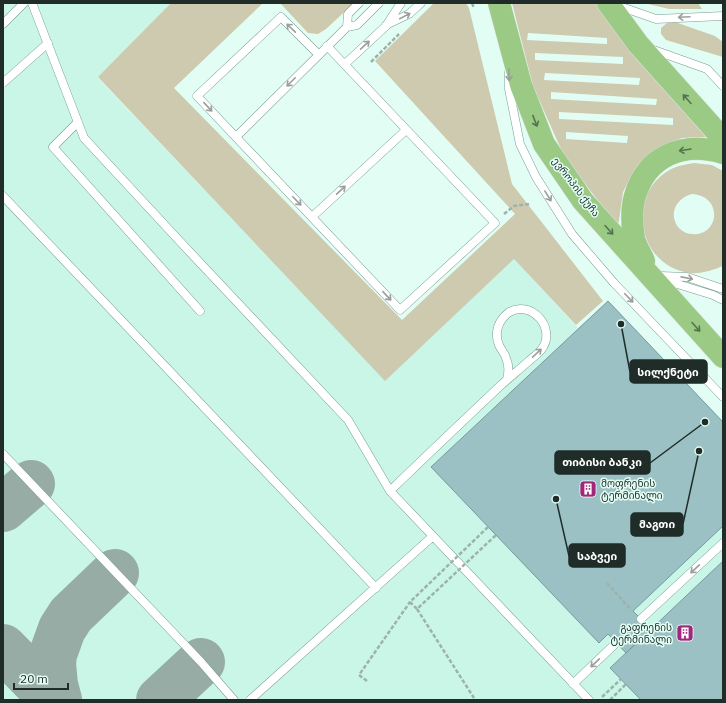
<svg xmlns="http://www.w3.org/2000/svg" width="726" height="703" font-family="'IBM Plex Sans','Noto Sans Georgian',sans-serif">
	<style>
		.built { fill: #c9f6e7 }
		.green { fill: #cdcaaf; fill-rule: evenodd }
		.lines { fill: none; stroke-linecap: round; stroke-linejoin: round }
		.taxiway { stroke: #96aca4; stroke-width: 48 }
		.building { fill: #9bc1c5; stroke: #769a9f }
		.service-casing { stroke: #7b9d91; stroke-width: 9 }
		.primary-casing { stroke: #e0e1e1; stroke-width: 23 }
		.path { stroke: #9cb3ab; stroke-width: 2.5; stroke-dasharray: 4 2; stroke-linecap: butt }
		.service { stroke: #fff; stroke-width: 8 }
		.primary { stroke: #9aca83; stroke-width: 22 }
		.path-bridge { stroke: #9cb3ab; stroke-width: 2.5; stroke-dasharray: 4 2; stroke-linecap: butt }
		.oneway { stroke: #9aa09e }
		.oneway2 { stroke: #567351 }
		.labels { text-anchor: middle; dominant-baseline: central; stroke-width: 3; stroke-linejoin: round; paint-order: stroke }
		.street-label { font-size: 10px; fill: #1f2c28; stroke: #e2fef4 }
		.poi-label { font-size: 10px; fill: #1f2c28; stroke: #e2fef4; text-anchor: start }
		.leader { fill: none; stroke: #1f2c28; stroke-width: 1.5 }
		.callout-dot { fill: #1f2c28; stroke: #e2fef4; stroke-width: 1.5 }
		.callout { fill: #1f2c28; stroke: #1f2c28; stroke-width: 1.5 }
		.callout-label { font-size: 11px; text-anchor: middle; font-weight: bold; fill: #fff }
	</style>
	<rect width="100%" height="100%" fill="#e2fef4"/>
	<path class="built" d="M3 3H171L98 78 385 380 514 259 578 328 608 301 723 422V700H3Z"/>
	<path class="green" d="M171 3H263L174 88 402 320 515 214 375 61 434 3H466L469 8 512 184 603 301 576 325 514 259 385 381 98 77Z
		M280 3H354L326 29 318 34 308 33Z
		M512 3H598L642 64 706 137 682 138 661 147 637 166 623 192 618 227 564 156 533 86ZM528 33 607 38V44L527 40ZM535 53 623 57V64L535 60ZM545 73 640 78 639 85 544 80ZM551 92 657 99 656 105 551 99ZM559 112 673 118V125L559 119ZM566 132 628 136 627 143 566 139Z
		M644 3H698L702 9H669Z
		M675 22 715 36 723 42V57L666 40 661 34V28L667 23Z
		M694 163 712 165 723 171V266C713 270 702 274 690 273 635 266 624 188 676 167 681 165 688 164 694 163ZM692 194C724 196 719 237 692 234 686 234 682 231 678 227 668 213 677 198 692 194Z"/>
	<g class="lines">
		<path class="taxiway" d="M3 508 31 484
			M3 648 54 700
			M58 700 54 685 52 664 53 654 62 629 71 615 115 573
			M160 700 201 662"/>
	</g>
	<path class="building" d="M608 301 723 422V526L633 611 651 629 626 653 608 634 599 643 431 467Z
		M723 561V700H641L610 668Z"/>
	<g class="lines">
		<g class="service-casing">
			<path id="service" d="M32 3 84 138 187 249 348 420 390 491 589 700
				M616 5 656 19 723 16
				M3 24 24 3
				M386 25 409 14 421 3
				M347 27 348 14 359 3
				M651 49 707 69 723 86
				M319 55 281 17 197 96 400 310 495 223 327 46
				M345 64 386 26 401 3
				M509 72V89L520 144 536 177 572 234 614 283 723 397
				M3 83 48 43
				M78 122 53 147 200 311
				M236 137 347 27 357 25 379 3
				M3 196 376 588
				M312 217 406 130
				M661 276 687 277 723 289
				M661 279 713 295 723 300
				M3 454 201 662 234 700
				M390 491C426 456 463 421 500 386 510 377 520 369 530 360 533 357 538 354 541 350 558 329 531 298 508 313 498 321 494 333 499 345 501 350 505 353 506 358 509 365 509 372 507 379
				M641 619 723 543
				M573 684 616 643
				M250 700 433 536"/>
		</g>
		<g class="primary-casing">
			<path id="primary" d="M499 3 521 85 544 144 583 201 723 357
				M608 3 638 44 723 139
				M644 261C641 254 636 246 634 239 632 225 631 209 635 196 647 155 684 141 723 153"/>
		</g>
		<path class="path" d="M472 3 474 8
			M371 62 399 34
			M504 214 514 206 530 204
			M607 583 631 610
			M417 609 474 698
			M367 681 359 675 410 602
			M602 697 621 679
			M610 700 626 684"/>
		<use href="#service" class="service"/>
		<use href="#primary" class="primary"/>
		<path class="path-bridge" d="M488 527 410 602 417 609 496 535"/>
	</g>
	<defs><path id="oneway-shaft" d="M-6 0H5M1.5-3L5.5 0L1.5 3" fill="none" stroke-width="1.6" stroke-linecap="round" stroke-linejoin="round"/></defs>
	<g class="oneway">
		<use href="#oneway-shaft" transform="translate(405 16) rotate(-28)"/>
		<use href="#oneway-shaft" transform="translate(684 17) rotate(177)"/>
		<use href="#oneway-shaft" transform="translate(291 28) rotate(-136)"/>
		<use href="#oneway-shaft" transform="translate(365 45) rotate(-43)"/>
		<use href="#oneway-shaft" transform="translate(509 75) rotate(89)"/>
		<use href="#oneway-shaft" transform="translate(291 82) rotate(135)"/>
		<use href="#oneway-shaft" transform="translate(208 107) rotate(47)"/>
		<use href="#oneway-shaft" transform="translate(341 190) rotate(-43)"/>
		<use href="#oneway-shaft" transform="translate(548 196) rotate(58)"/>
		<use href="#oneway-shaft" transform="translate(297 201) rotate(46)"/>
		<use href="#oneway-shaft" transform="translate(687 278) rotate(11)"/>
		<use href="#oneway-shaft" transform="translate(387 296) rotate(47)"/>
		<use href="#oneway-shaft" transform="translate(629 298) rotate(46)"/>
		<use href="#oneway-shaft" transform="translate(537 353) rotate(-43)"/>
		<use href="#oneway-shaft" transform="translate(695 569) rotate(137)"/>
		<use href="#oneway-shaft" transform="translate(595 663) rotate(137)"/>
	</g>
	<g class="oneway2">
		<use href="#oneway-shaft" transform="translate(687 99) rotate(-132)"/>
		<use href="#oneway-shaft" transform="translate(535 121) rotate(69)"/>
		<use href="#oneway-shaft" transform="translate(685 150) rotate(171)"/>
		<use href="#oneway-shaft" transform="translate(609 230) rotate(48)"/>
		<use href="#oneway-shaft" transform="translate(696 327) rotate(48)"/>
	</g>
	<defs>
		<g id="building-square" transform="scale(0.9)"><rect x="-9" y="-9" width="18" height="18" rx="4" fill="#a1267c" stroke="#e2fef4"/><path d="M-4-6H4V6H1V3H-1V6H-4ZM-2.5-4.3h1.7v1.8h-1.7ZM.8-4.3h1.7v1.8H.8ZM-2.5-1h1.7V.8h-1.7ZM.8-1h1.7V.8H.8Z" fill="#fff"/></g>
	</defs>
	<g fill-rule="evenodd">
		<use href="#building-square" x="588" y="489"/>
		<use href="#building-square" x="685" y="633"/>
	</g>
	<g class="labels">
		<g class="street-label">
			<text transform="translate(576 187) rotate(53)">ევროპის ქუჩა</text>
		</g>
		<g class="poi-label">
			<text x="601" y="483">მოფრენის<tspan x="601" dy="12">ტერმინალი</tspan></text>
			<text x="672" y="627" text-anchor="end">გაფრენის<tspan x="672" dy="12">ტერმინალი</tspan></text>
		</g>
	</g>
	<path class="leader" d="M621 324L630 372M705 422L650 463M699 451L683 524M556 499L569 556"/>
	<g class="callout-dot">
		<circle cx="621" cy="324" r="4"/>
		<circle cx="705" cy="422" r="4"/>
		<circle cx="699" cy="451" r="4"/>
		<circle cx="556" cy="499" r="4"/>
	</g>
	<g class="callout">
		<rect x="630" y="360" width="77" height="23" rx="4"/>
		<rect x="555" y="451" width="95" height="23" rx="4"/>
		<rect x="631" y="513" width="52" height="23" rx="4"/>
		<rect x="569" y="544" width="56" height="23" rx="4"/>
	</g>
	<g class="callout-label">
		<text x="668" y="376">სილქნეტი</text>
		<text x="602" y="466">თიბისი ბანკი</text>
		<text x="657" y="528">მაგთი</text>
		<text x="597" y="560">საბვეი</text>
	</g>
	<rect width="726" height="703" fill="none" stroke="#1f2c28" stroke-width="8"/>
	<path d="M14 683v6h54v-6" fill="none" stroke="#1f2c28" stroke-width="2"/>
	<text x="20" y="683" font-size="12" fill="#1f2c28" stroke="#e2fef4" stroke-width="3" paint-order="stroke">20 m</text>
</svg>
